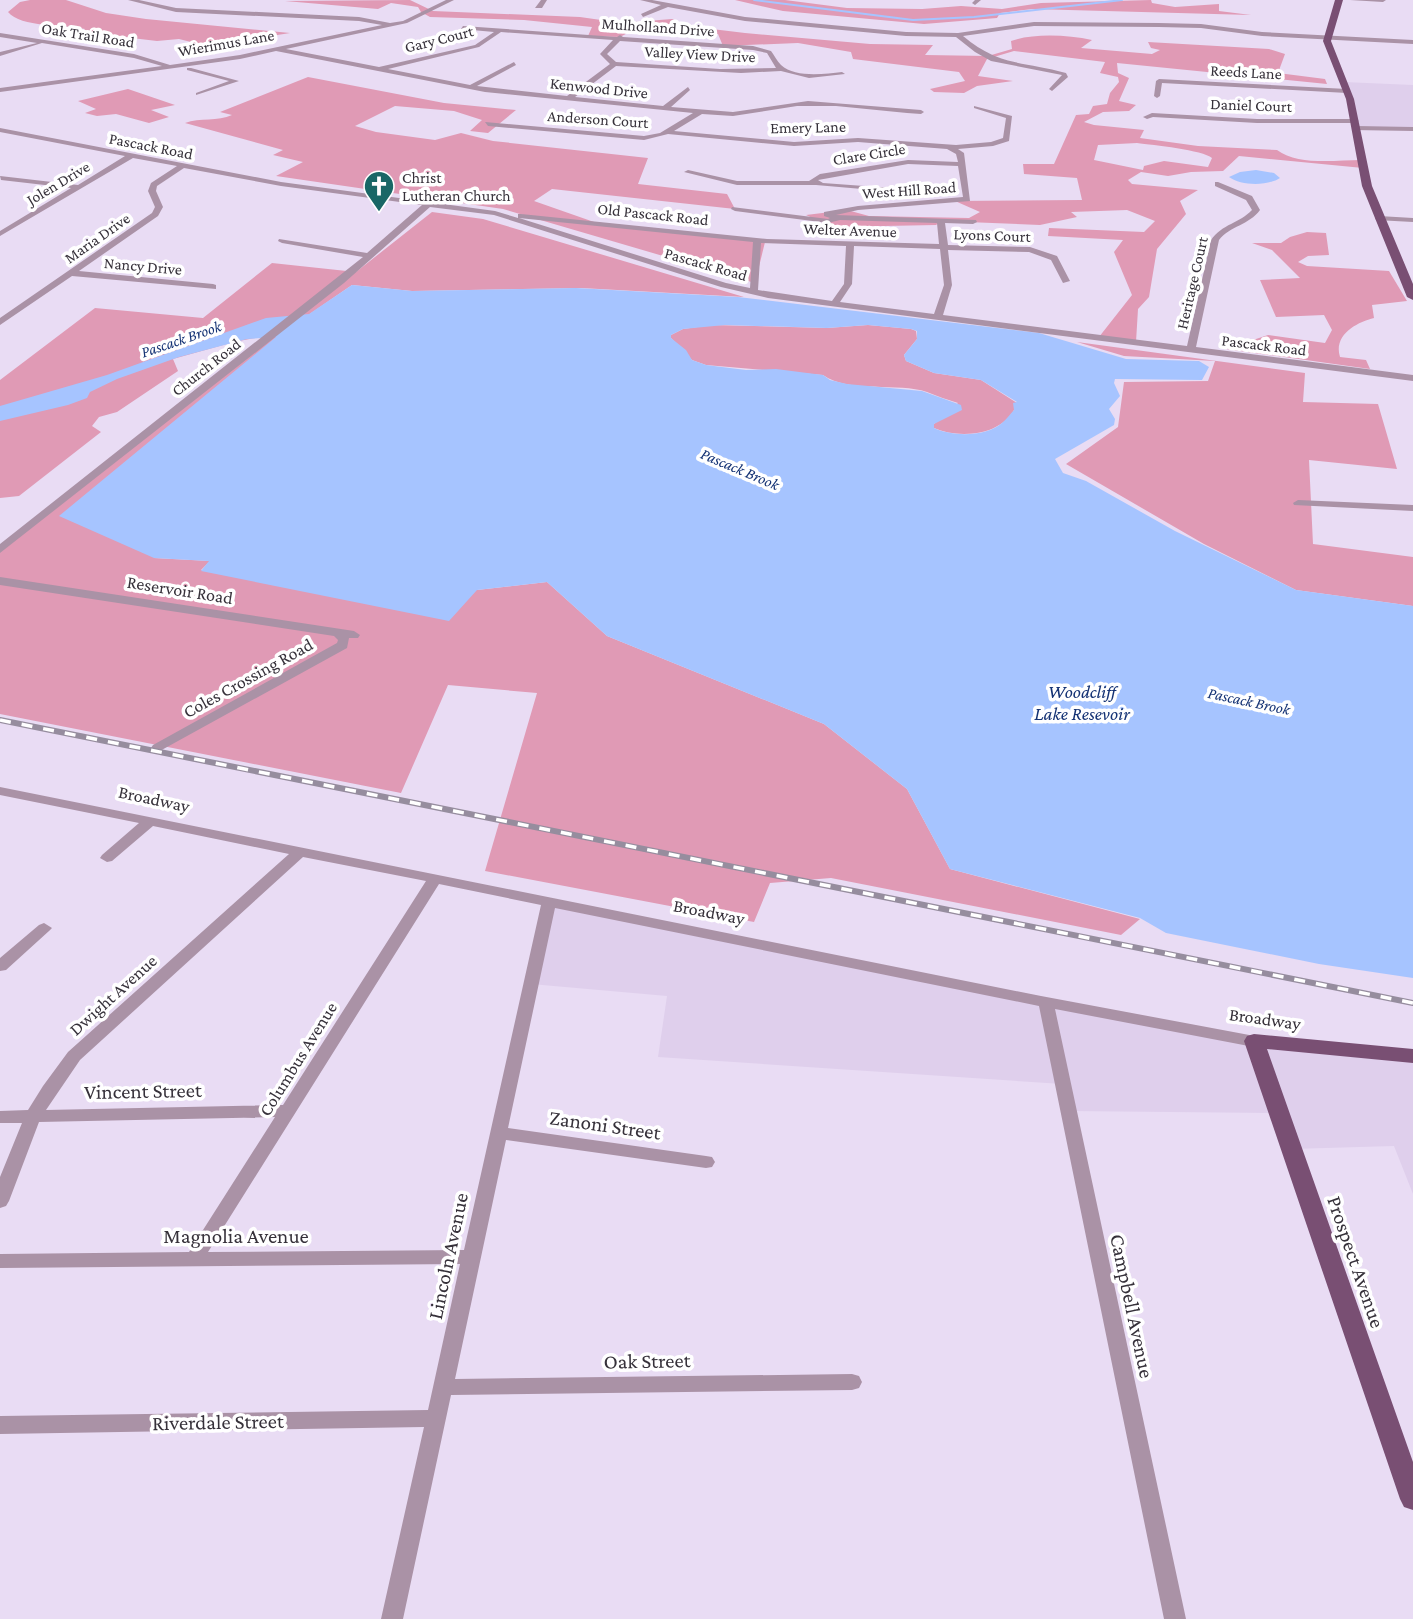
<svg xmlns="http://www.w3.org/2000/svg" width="1413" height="1619" font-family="'Crimson Pro',serif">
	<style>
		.built { fill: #dfcfec }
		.forest { fill: #e09ab5; fill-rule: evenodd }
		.water { fill: #a6c4ff; fill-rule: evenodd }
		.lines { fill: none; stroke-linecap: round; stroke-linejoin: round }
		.stream { stroke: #a6c4ff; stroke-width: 2 }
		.minor { fill: #aa92a6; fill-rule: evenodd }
		.major { fill: #794f73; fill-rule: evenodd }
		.rail-casing { stroke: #968d9e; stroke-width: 6 }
		.rail { stroke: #fff; stroke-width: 3.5; stroke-dasharray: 11; stroke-linecap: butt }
		.labels { text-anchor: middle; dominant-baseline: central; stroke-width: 7; stroke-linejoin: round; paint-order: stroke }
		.far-street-label { font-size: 16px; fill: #36313a; stroke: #fff }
		.far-poi-label { font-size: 16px; fill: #36313a; stroke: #fff; text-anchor: start }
		.far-water-label { font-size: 16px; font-style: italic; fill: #143274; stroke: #fff }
		.street-label { font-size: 18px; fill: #36313a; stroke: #fff }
		.water-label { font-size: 19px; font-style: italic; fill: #143274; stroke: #fff }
		.near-street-label { font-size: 21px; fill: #36313a; stroke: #fff }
	</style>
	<rect width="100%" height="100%" fill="#e9dcf4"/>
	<path class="built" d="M1344 82 1413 85V129L1356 128Z
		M549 903 1194 1032 1413 1056V1194L1394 1146 1291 1149 1278 1113 1068 1111 1062 1084 658 1057 667 996 531 984Z"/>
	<path class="forest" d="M30 0H66L106 13 146 19 290 33 207 46 179 39 157 41 81 32 85 29C64 24 21 28 8 12L20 2Z
		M410 0 433 11 580 17 622 23 672 19 687 26 745 33 870 44 933 45 925 55 988 56 1012 49 1011 41C1035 33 1067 35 1092 40L1081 48 1152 54 1160 50 1151 48 1148 42 1269 49 1285 54 1278 73 1325 79 1327 84 1117 63 1118 73 1129 78 1119 101 1136 105 1129 111 1103 112 1084 122 1094 125 1144 130 1140 138 1198 146 1277 150C1298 166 1336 160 1361 160L1363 168 1239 156 1223 171 1191 172 1168 176 1141 172 1128 180 1132 184 1198 190 1180 201 1186 214 1157 249 1149 297 1138 309 1136 342 1099 337 1132 295 1114 252 1123 240 1048 236 1049 228 1144 232 1155 221 1127 210 1071 212 1077 217 1040 225 941 221 936 225 832 227 806 215 847 210 869 216 969 218 980 212 955 201 1082 200 1077 178 1024 174 1023 164H1054L1076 115 1089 114 1093 106 1107 104 1110 93 1119 82 1118 77 1100 73 1105 62 1014 51 987 59 978 76 1013 81 977 86 964 93 934 92 930 89 965 81 959 72 853 59 851 52 798 43 723 46 718 34 639 27 620 37 588 36 592 27 524 20 430 17 421 12 418 7 391 3 378 9 285 1ZM1137 143C1153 145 1203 150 1212 158L1208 167 1164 161 1144 166 1143 170 1094 160 1098 145Z
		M735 0H785L847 8 922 9 961 6 1002 9 1041 3 1151 0 1152 3 1175 7 1219 4V11L1251 15 1032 9 1000 13 997 18 924 24 783 11Z
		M308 77 444 103 516 110 488 133 470 131 482 120 454 111 395 106 355 126 376 132 435 140 461 133 493 141 648 158 638 184 727 194 735 209 552 189 534 201 594 222 765 242 755 283 503 209 276 176 303 162 273 155 283 150 185 123C200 117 218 122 232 115L220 112Z
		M128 89 175 105 151 110 169 117 149 123 116 114 97 116 85 113 96 109 78 101Z
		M432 212 483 219 744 297 581 288 412 291 352 285 285 331 154 558 210 561 201 570 477 590 547 582 607 636 824 724 907 789 950 869 1140 919 1121 935 831 878 770 883 754 922 485 871 537 693 448 685 401 793 0 714V546L265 336 234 342 173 359 178 371 117 412 99 417 92 426 101 432 19 496 0 498V380L95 308 203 318 272 263 356 272Z
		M1307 232 1326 233 1329 255 1308 256 1298 262 1307 266 1389 271 1407 301 1372 305 1374 318C1357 322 1333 335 1340 357L1366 360 1370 369 1226 349 1268 335 1325 343 1332 330 1324 315 1276 317 1260 280 1300 278 1272 250 1252 243H1281L1290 237Z
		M712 325 827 328 868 325 911 329 916 331 917 339 904 355 906 361 934 373 981 380 1017 403C1007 435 961 440 934 428V424L958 403C948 400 937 396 927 392 898 382 850 394 823 375L706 365 692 360 671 338V335L683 329Z
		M1077 342 1305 373 1303 402 1378 404 1397 469 1309 460 1313 544 1413 557V606L1296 590 1204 544 1066 464 1118 427 1124 382 1208 381 1215 361 1124 356Z"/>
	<path class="water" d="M1256 170 1274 173 1280 178C1268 186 1241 186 1229 177L1240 172Z
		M352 285 412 291 576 288 738 297 1039 333 1126 359 1199 361 1209 367 1202 380 1115 379 1114 383 1120 396 1109 409 1115 419 1114 425 1055 459 1063 473 1086 481 1175 531 1296 590 1413 606V978L1319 964 1166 933 1140 918 950 869 907 789 824 724 607 636 547 582 477 590 449 621 201 571 209 561 154 558 59 516 276 337 247 339 179 357 117 379 90 392 87 398 68 405 0 421V406L107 375 266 318 309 314ZM725 325 827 328 868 325 911 329 917 331V339L904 355 906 361 934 373 981 380 1017 402 1013 403 1014 410C1010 414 1007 419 1002 423 986 437 953 437 934 428V424L962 410 961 405 922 391 847 384 830 380 823 375 776 369 746 370 706 365 692 360 686 350 671 338V335L683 329Z"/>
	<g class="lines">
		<path class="stream" d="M754 0 913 20 974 17 1122 0"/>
		<path class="minor" d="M128 0H139L176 8 359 17 390 23 403 21 446 0H454L407 23 286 49 379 67 475 45 494 32 461 29 463 26 617 37 620 35 623 37 753 46 771 51C774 55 777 61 781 65 795 78 824 74 842 72L845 74 809 78 781 71 741 73 616 66 575 97 663 106 688 87 690 90 671 107 733 112 808 101 921 110 924 112 921 114 907 113 836 106H797L733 116 702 114 674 131 794 142 858 138 956 145 991 142 1003 138 1006 118 974 108V106L1012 116 1009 141 993 146 958 149 964 153 970 201 858 210 836 215 976 220 977 222 973 224 945 223 948 245 1030 247 1057 256 1070 281 1063 283 1051 260 1029 252 948 250 952 285 943 315 1187 346 1211 240C1222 224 1240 223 1252 210L1246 200 1215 186V182H1218L1252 196 1260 210C1249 225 1230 226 1219 240L1196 347 1413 375V381L768 298 721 287 494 215 430 207 344 283 0 553V544L363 257 282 243 278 241 279 239 367 253 422 205 281 186 184 168 157 186 156 191 163 207 158 216 79 271 213 284 216 285V289L72 276 0 325V318L152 213 155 207 148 191 151 183 177 166 133 158 0 236V231L71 188 1 180 0 176 78 185 125 156 0 132V128L281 182 495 211 518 218V214H521L767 239 939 244 937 223 840 220 828 223 735 211 731 209 732 207 828 219 830 218 824 216V212L858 206 963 197 958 166 908 164 818 180 823 183 946 192 947 194 943 196 816 185H737L684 172 688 170 737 181H809L820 174 908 160 958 162 956 154 947 149 858 142 794 146 668 134 644 140 488 126 485 122 644 136 660 133 693 113 485 92 276 51 240 59 0 92V88L162 66 134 58 42 43 0 56V52L37 43 0 37V33L134 54 170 65 240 55 382 25 359 21 176 12ZM501 32 613 40 600 54 610 64 567 96 477 86 516 65 514 62 470 85 388 69 479 47ZM620 41 753 50 767 53 776 68 720 69 616 62 607 54ZM519 218 753 242 750 288 726 283ZM761 243 846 246 844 284 832 301 758 290ZM854 246 940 249 944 285 934 314 840 302 852 284Z
			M541 0H547L542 8H535Z
			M640 0H652L745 17 906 32 958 33 1034 22 1159 23 1201 24 1262 32 1413 40V44L1262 36 1201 28 1159 27 1034 26 963 36C1000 67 1024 61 1066 73L1068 77 1052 91 1049 89 1062 75 991 61 975 52 956 37 906 36 745 21 668 7 643 17 641 14 661 5Z
			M975 0H981L975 5 972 3Z
			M1350 0H1386L1383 2Z
			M187 68H191L239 81 196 95V93L229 81 187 70Z
			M1159 79 1347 89 1350 91 1347 93 1162 83 1160 96 1157 98 1154 96 1156 81Z
			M1152 113 1257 119H1355L1359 121 1355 123H1257L1153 117 1147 119 1143 117Z
			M1356 126 1413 127V131L1353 130Z
			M1379 216 1413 218V222L1376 220 1375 218Z
			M1298 500 1413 505V511L1294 505 1293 503Z
			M0 577 354 631 360 635 358 638H349L347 648 158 752 153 751 151 748 153 745 337 643 338 640 334 636 0 585Z
			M0 787 1041 996 1260 1037 1262 1041 1260 1045 1254 1047 1055 1009 1186 1619H1164L1039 1006 555 908 508 1128 706 1156 712 1157 715 1162 712 1167 706 1168 506 1140 455 1379 852 1374 859 1376 862 1382 859 1388 852 1390 451 1395 403 1619H381L424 1427 0 1434V1416L428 1410 460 1264 0 1268V1254L189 1252 275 1117 39 1122 9 1201 6 1206 0 1208V1177L22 1123H0V1111L28 1110 43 1086 68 1052 289 854 153 826 112 861 107 862 100 858 102 855 139 823 0 795ZM303 857 426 881 283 1105 46 1110 80 1060ZM439 884 541 905 464 1250 208 1252Z
			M44 923 52 928 49 931 6 970 0 971V958L39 925Z"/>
		<path class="major" d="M1335 0H1343L1331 41 1354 99 1372 186 1413 284V300L1407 297 1362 186 1346 99 1323 41Z
			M1254 1034 1413 1049V1063L1267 1049 1413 1462V1510L1404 1507 1400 1499 1244 1041 1247 1036Z"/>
		<g class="rail-casing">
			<path id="rail" d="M0 720 1413 1003"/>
		</g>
		<use href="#rail" class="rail"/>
	</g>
	<defs>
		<g id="church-pin" transform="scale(1.575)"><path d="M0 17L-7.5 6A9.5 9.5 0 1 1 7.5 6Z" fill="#196766" stroke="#fff"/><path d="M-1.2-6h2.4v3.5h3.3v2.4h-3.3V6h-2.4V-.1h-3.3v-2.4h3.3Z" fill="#fff"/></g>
	</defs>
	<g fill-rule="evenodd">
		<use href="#church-pin" x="379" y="186"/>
	</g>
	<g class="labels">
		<g class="far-street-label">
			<text transform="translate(658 27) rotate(4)">Mulholland Drive</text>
			<text transform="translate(88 35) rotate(9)">Oak Trail Road</text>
			<text transform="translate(439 39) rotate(-14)">Gary Court</text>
			<text transform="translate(226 43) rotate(-10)">Wierimus Lane</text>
			<text transform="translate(700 54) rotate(3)">Valley View Drive</text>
			<text transform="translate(1246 72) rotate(3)">Reeds Lane</text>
			<text transform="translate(599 88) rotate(6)">Kenwood Drive</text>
			<text transform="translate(1251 105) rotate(2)">Daniel Court</text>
			<text transform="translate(598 119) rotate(4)">Anderson Court</text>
			<text transform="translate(808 127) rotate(-1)">Emery Lane</text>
			<text transform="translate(151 146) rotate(11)">Pascack Road</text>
			<text transform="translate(869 154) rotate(-9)">Clare Circle</text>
			<text transform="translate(58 183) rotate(-31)">Jolen Drive</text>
			<text transform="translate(909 190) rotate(-4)">West Hill Road</text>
			<text transform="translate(653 214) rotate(6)">Old Pascack Road</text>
			<text transform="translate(850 230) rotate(2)">Welter Avenue</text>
			<text transform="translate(992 235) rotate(2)">Lyons Court</text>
			<text transform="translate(97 238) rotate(-35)">Maria Drive</text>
			<text transform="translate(706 264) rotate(16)">Pascack Road</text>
			<text transform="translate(143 266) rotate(5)">Nancy Drive</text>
			<text transform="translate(1192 283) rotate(-77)">Heritage Court</text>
			<text transform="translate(1264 345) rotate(7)">Pascack Road</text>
			<text transform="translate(206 367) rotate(-38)">Church Road</text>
		</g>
		<g class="far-poi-label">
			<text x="402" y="177">Christ<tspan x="402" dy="18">Lutheran Church</tspan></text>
		</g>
		<g class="far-water-label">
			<text transform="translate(181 339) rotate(-19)">Pascack Brook</text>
			<text transform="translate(740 469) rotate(23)">Pascack Brook</text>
			<text transform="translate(1249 701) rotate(12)">Pascack Brook</text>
		</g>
		<g class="street-label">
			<text transform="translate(180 590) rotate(9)">Reservoir Road</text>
			<text transform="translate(248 678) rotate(-29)">Coles Crossing Road</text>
			<text transform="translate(154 799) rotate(12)">Broadway</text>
			<text transform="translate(709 912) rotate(11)">Broadway</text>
			<text transform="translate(113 995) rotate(-42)">Dwight Avenue</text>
			<text transform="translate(1265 1019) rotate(8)">Broadway</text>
			<text transform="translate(298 1059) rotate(-58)">Columbus Avenue</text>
		</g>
		<g class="water-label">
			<text x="1082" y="691">Woodcliff<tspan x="1082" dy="22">Lake Resevoir</tspan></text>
		</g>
		<g class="near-street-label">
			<text transform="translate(143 1091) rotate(-1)">Vincent Street</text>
			<text transform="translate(605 1125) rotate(8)">Zanoni Street</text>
			<text x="236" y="1236">Magnolia Avenue</text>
			<text transform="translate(448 1256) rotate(-78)">Lincoln Avenue</text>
			<text transform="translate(1356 1262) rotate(71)">Prospect Avenue</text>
			<text transform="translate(1132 1306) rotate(78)">Campbell Avenue</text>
			<text transform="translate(647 1361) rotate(-1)">Oak Street</text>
			<text transform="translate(218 1422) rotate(-1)">Riverdale Street</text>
		</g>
	</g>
</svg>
